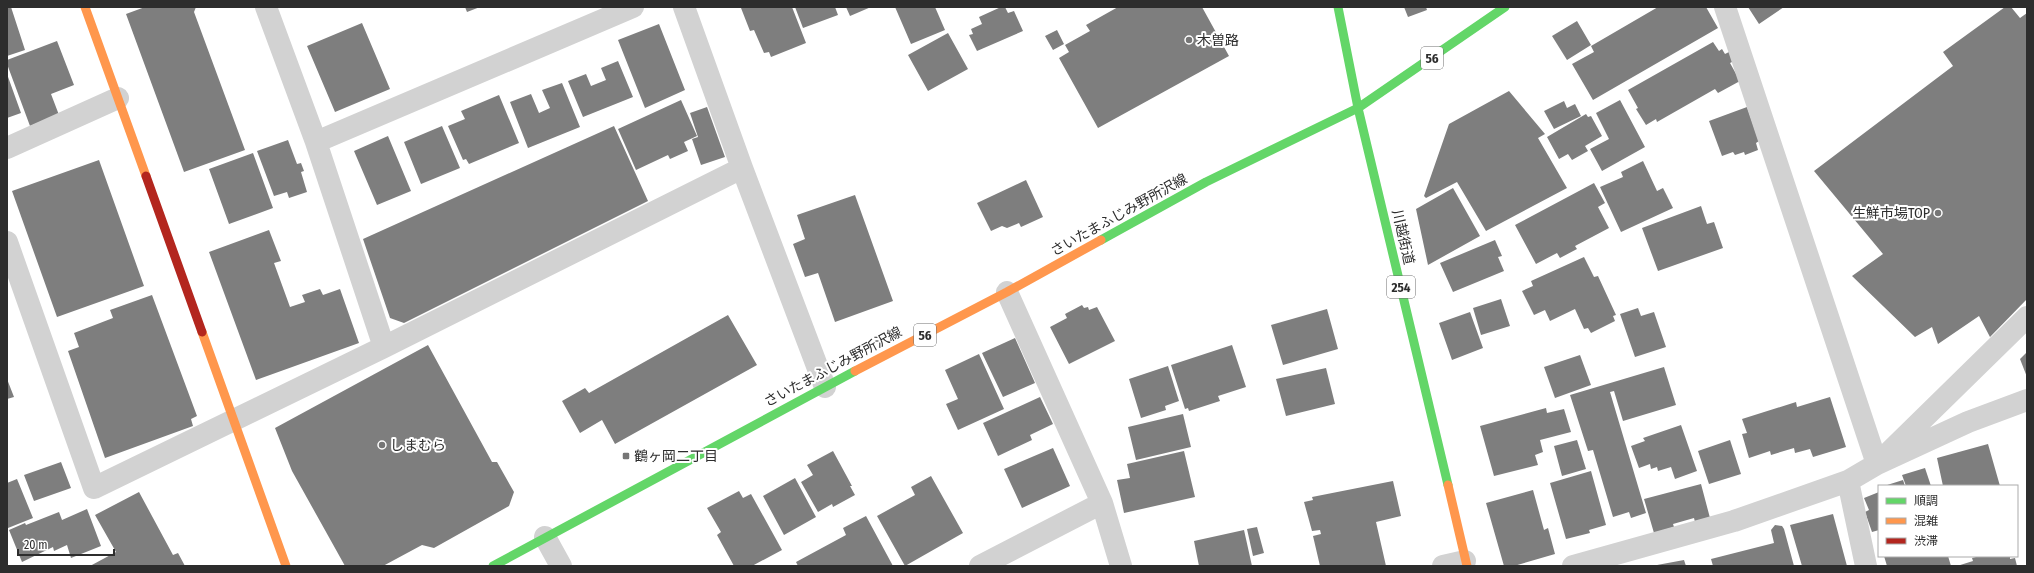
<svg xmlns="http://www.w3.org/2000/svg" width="2034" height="573" font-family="'Fira Sans Condensed','Noto Sans JP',sans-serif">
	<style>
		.building { fill: #7e7e7e }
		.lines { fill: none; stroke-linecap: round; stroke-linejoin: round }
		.street { stroke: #d2d2d2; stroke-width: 22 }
		.fast { stroke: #63d668; stroke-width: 9 }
		.slow { stroke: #ff974d; stroke-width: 9 }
		.jam { stroke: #b3261e; stroke-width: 9 }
		.poi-dot { fill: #767676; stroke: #fff; stroke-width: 1.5 }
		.labels { text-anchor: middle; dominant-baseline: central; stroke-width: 4; stroke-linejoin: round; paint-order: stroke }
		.shield { fill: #fff; stroke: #6c6c6c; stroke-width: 1 }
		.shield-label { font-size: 13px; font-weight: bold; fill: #2d2d2d }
		.poi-label { font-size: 14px; fill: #2d2d2d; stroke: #fff; text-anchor: start }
		.street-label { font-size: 14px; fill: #2d2d2d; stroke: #fff }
	</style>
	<rect width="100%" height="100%" fill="#fff"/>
	<path class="building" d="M7 7H11L25 50 7 56Z
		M145 7H196L194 12 245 150 184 172 126 14Z
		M465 7H480L467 12Z
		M743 7H792L806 43 771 57 769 52 764 53 754 30 750 31 741 8Z
		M795 7H835L838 15 803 28Z
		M846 7H871L850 16Z
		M895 7H935L945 30 911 44Z
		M1001 7H1005L1008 13 1014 11 1023 31 977 51 969 35 973 34 971 29 982 24 979 17Z
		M1118 7H1202L1229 56 1098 128 1059 58 1069 52 1065 45 1090 31 1086 25Z
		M1404 7H1426L1427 10 1408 17Z
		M1658 7H1706L1718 28 1593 100 1572 64 1594 52 1591 46Z
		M1748 7H1784L1759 24Z
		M2005 7H2011L2020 18 2027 13V299L1990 337 1979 316 1938 344 1932 327 1915 337 1852 276 1883 254 1814 171 1953 66 1943 52Z
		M1577 21 1591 45 1567 60 1552 36Z
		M362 23 390 89 335 112 307 46Z
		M659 24 685 90 645 108 618 40Z
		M1057 30 1064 44 1053 50 1045 36Z
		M948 33 968 69 928 91 908 55Z
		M57 41 74 85 51 94 59 115 30 126 7 64V60Z
		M1713 42 1719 51 1722 49 1725 54 1729 52 1734 61 1730 63 1740 81 1718 93 1715 89 1657 122 1656 119 1646 125 1636 109 1638 108 1628 90Z
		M618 61 633 97 583 117 568 81 586 74 591 86 606 80 601 68Z
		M7 74 21 113 7 118Z
		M562 83 580 127 528 148 510 102 531 94 539 113 550 108 542 90Z
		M1509 91 1545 134 1538 138 1567 188 1486 231 1457 182 1426 198 1424 196 1449 124Z
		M499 95 519 143 469 164 466 159 463 160 448 126 465 119 461 111Z
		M681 100 697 136 684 142 688 151 670 159 668 155 636 170 618 129Z
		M1620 100 1645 147 1602 171 1590 149 1609 139 1596 113Z
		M1564 101 1567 108 1575 104 1581 116 1554 129 1544 111Z
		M707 107 725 157 701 165 692 139 698 137 690 113Z
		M1747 107 1759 141 1756 143 1758 150 1745 155 1744 152 1735 155 1733 152 1722 156 1709 121Z
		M1586 114 1588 117 1591 116 1602 136 1585 146 1588 151 1572 160 1568 154 1559 159 1547 137Z
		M442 126 460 168 421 184 404 142Z
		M614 126 648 201 404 323 390 318 363 239Z
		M388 136 411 191 377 205 354 151Z
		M288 140 297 164 301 163 304 171 301 172 307 192 289 198 287 192 274 196 257 151Z
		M253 153 273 208 229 224 209 169Z
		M99 160 144 286 57 317 12 191Z
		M1643 161 1657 191 1663 188 1673 208 1621 232 1600 187 1623 177 1621 172Z
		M1026 180 1043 217 1021 227 1019 223 1007 228 1002 226 991 231 977 203Z
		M1594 183 1605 203 1598 207 1609 228 1575 246 1577 249 1560 258 1557 253 1536 264 1515 225Z
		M1453 188 1480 236 1428 265 1416 209Z
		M855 195 893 301 835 322 818 273 805 277 793 244 805 239 797 215Z
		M1701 206 1707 224 1714 222 1723 248 1658 271 1642 228Z
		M269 230 281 261 274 263 290 307 305 302 302 295 320 289 323 295 340 289 359 343 256 380 209 252Z
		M1495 240 1502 256 1498 257 1504 271 1453 292 1440 263Z
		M1584 257 1594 277 1598 276 1616 315 1613 316 1615 321 1591 333 1588 328 1584 329 1575 309 1550 321 1545 310 1534 315 1522 291 1533 286 1531 281Z
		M152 295 197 416 191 419 193 426 105 458 68 351 79 347 74 333 113 318 110 310Z
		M1501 299 1510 326 1481 335 1473 308Z
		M1082 305 1084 308 1088 307 1089 310 1097 307 1115 341 1069 364 1050 327 1067 318 1065 314Z
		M1638 308 1641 316 1654 312 1666 347 1635 357 1620 314Z
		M1327 309 1338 349 1283 365 1271 325Z
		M1470 312 1483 348 1452 360 1439 323Z
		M728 315 757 365 615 444 602 420 580 433 562 401 585 388 589 393Z
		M1015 338 1035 383 1003 397 982 353Z
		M428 345 492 462H497L514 492 509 506 434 548 422 545 383 566H345L292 471 275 428Z
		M1232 345 1246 387 1218 396 1220 401 1189 411 1188 408 1185 409 1171 365Z
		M2027 352V377L2020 359Z
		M979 354 1004 409 958 430 946 404 958 399 945 370Z
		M1580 355 1591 385 1555 398 1544 367Z
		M1168 366 1179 401 1165 406 1166 410 1141 418 1129 379Z
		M1664 367 1676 405 1623 421 1614 391 1610 392 1646 513 1631 518 1629 512 1613 517 1593 450 1588 451 1570 395Z
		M1326 368 1335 404 1286 416 1276 379Z
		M7 379 14 397 7 399Z
		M1040 397 1053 424 1030 435 1032 440 998 456 983 423Z
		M1830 397 1846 447 1813 457 1810 449 1795 453 1794 448 1771 455 1770 451 1749 458 1742 434 1747 433 1742 419 1796 402 1797 407Z
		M1546 408 1547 413 1564 409 1571 432 1540 440 1543 452 1535 455 1538 465 1494 476 1480 426Z
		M1183 414 1191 447 1136 460 1128 427Z
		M1681 425 1697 471 1675 479 1671 467 1658 471 1657 467 1651 469 1650 464 1639 468 1631 446 1645 441 1643 438Z
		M1577 440 1586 469 1562 476 1554 446Z
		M1730 440 1741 474 1709 484 1698 451Z
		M1988 444 2000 486H1943L1937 458Z
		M1053 448 1070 486 1022 508 1004 469Z
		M833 451 852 486H850L855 495 833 507 832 504 818 512 801 482 813 475 807 465Z
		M1184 451 1195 497 1124 513 1117 480 1130 478 1127 464Z
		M61 462 71 488 34 501 24 475Z
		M1925 468 1931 486H1906L1902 475Z
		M1591 471 1606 525 1589 530 1590 533 1566 539 1550 483Z
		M931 476 963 533 905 566 877 516 915 495 911 487Z
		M795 478 816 517 784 535 763 496Z
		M17 479 33 518 8 528 7 483Z
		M1903 480 1905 486H1884Z
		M1393 481 1401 516 1376 522 1386 566H1320L1313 536 1321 534 1320 530 1312 531 1304 502 1313 500 1312 497Z
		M1701 484 1710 518 1695 522 1694 518 1673 524 1674 527 1654 533 1644 499Z
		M1533 490 1544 530 1548 528 1555 554 1514 566H1504L1486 503Z
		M739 491 743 498 751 494 782 550 752 566H734L717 535 721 532 707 508Z
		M139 492 173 555 178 553 185 566H90L116 552 95 515Z
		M1879 492V530L1872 532 1865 512 1869 510 1864 498Z
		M87 509 101 546 71 558 67 545 54 551 53 547 22 562 9 530 25 523 26 525 59 512 62 520Z
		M1833 514 1847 566H1802L1790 525Z
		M866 516 893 566H798L796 562 846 535 843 528Z
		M1775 525 1782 526 1784 529 1794 566H1713L1711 559 1774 543 1771 530Z
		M1257 527 1264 553 1253 556 1247 529Z
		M1244 530 1252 566H1199L1194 541Z
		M1884 556H1948L1951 566H1887Z
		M1980 556H2010V559L2015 558 2017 566H1957L1973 561 1972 558Z
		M1684 560 1686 566H1657V565Z"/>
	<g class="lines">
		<path class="street" d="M266 7 316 142 384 347
			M684 7 742 168 825 387
			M1725 7 1877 464 2027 317
			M316 142 633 7
			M7 148 118 98
			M7 242 94 488 384 347 742 168
			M1007 292 1102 503 1121 566
			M1848 481 1866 566
			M545 537 561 566
			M980 566 1102 503
			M1443 566 1465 561
			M1573 566 1734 521 1848 481 1877 464 1968 422 2027 400"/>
		<path class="fast" d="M1338 7 1358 108 1448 485
			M1101 240 1206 182 1358 108 1505 7
			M493 566 855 371"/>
		<path class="slow" d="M85 7 146 176
			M202 332 286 566
			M855 371 1007 292 1101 240
			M1448 485 1467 566"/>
		<path class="jam" d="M146 176 202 332"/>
	</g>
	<g class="poi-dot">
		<circle cx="1189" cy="40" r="4"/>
		<circle cx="1938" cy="213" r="4"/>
		<circle cx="382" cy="445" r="4"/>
		<rect x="622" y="452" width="8" height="8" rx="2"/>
	</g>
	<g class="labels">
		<g class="shield">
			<rect x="1421" y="47" width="22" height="22" rx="3"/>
			<rect x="1387" y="276" width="28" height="22" rx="3"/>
			<rect x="914" y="324" width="22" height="22" rx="3"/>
		</g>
		<g class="shield-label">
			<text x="1432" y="58">56</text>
			<text x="1401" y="287">254</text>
			<text x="925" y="335">56</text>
		</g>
		<g class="poi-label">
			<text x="1197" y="40">木曽路</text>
			<text x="1930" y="213" text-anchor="end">生鮮市場TOP</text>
			<text x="390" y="445">しまむら</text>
			<text x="634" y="456">鶴ヶ岡二丁目</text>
		</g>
		<g class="street-label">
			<text transform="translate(1119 215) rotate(-29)">さいたまふじみ野所沢線</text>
			<text transform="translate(1403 237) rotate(77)">川越街道</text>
			<text transform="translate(833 367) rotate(-28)">さいたまふじみ野所沢線</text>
		</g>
	</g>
	<rect width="2034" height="573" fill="none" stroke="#2d2d2d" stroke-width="16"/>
	<rect x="1878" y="485" width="140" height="72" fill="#ffffff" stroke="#ababab"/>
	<rect x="1886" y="498" width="20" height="6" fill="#63d668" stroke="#ababab"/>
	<text x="1914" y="505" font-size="12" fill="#2d2d2d">順調</text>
	<rect x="1886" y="518" width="20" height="6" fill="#ff974d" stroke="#ababab"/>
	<text x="1914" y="525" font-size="12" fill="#2d2d2d">混雑</text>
	<rect x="1886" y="538" width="20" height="6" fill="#b3261e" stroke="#ababab"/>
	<text x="1914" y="545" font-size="12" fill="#2d2d2d">渋滞</text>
	<path d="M18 549v6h96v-6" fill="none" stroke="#2d2d2d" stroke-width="2"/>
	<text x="24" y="549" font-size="12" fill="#2d2d2d" stroke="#ffffff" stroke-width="3" paint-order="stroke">20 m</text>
</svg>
